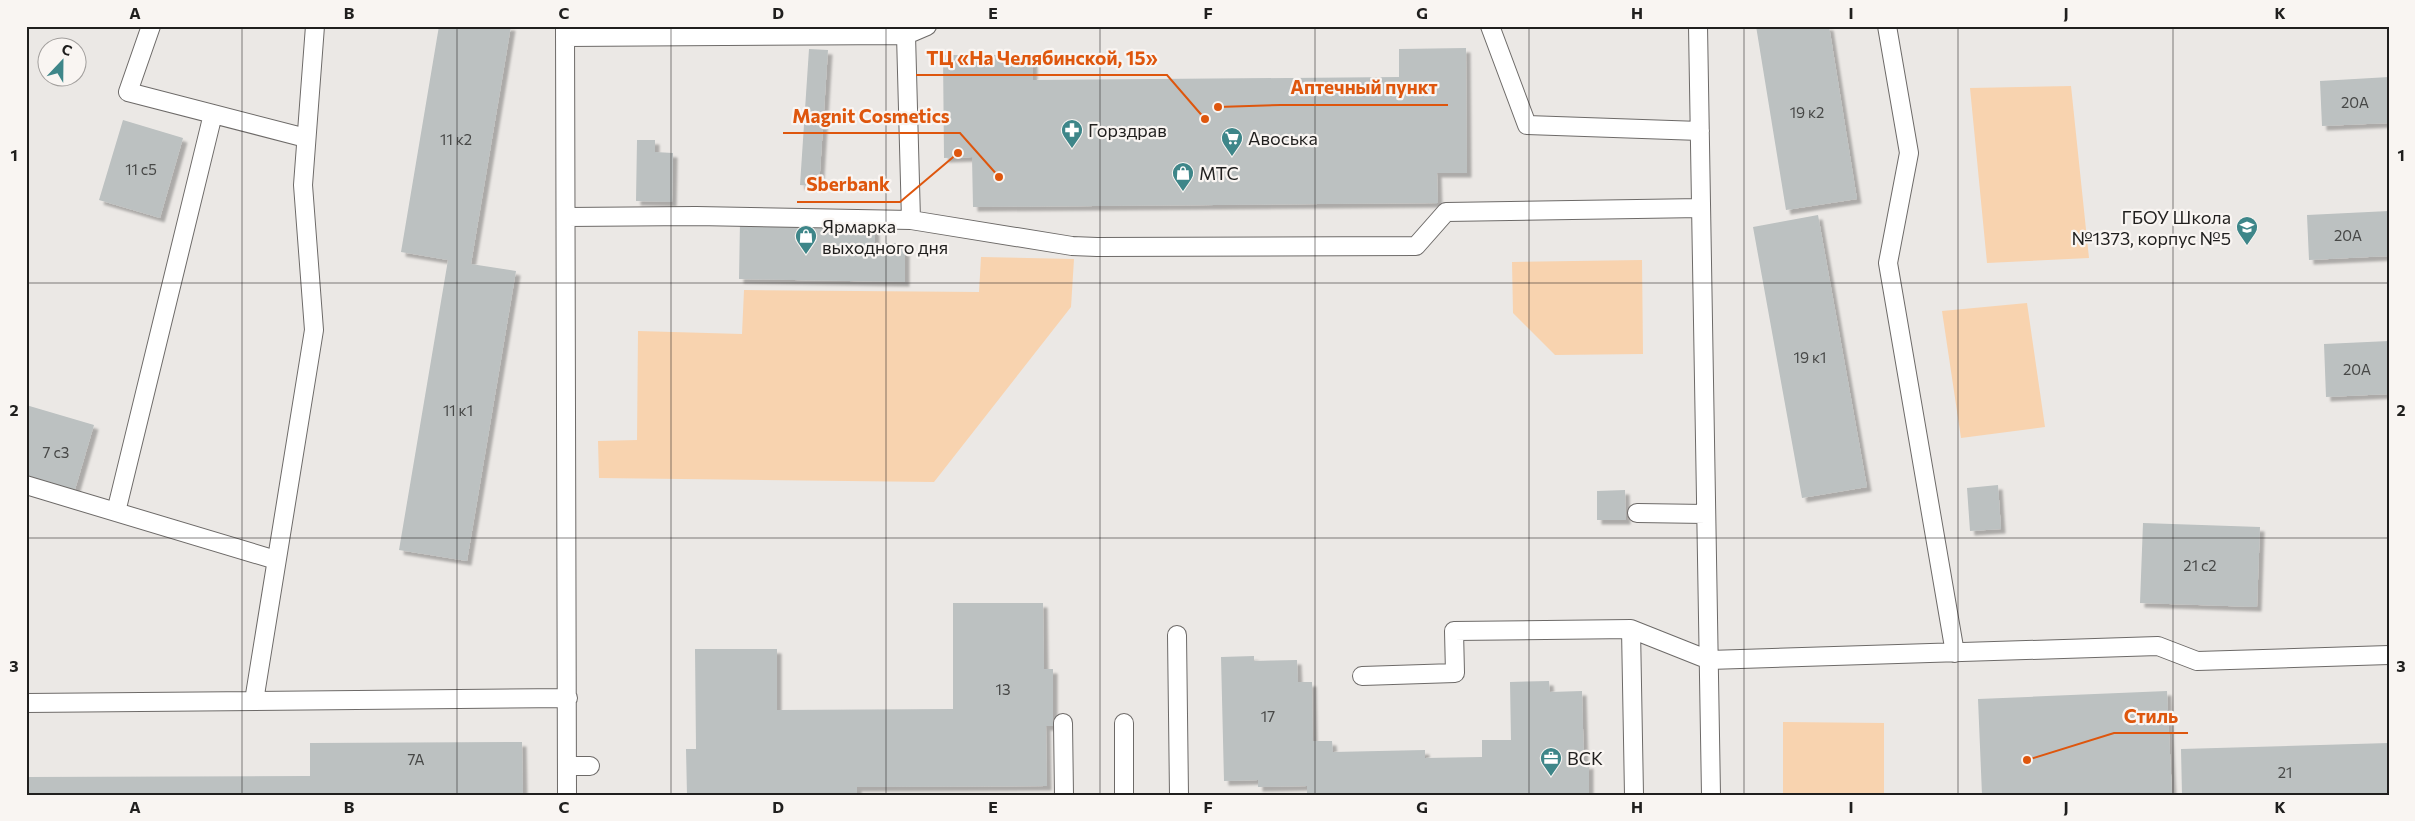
<svg xmlns="http://www.w3.org/2000/svg" width="2415" height="821" font-family="Commissioner,sans-serif">
	<style>
		.green { fill: #f8d3af }
		.building { fill: #bcc1c1; filter: url(#shadow) }
		.lines { fill: none; stroke-linecap: round; stroke-linejoin: round }
		.lane-casing { stroke: #6d6a68; stroke-width: 20 }
		.lane { stroke: #fff; stroke-width: 18 }
		.grid { fill: none; stroke: #201f1e; stroke-width: 1; stroke-opacity: 0.55 }
		.labels { text-anchor: middle; dominant-baseline: central; stroke-width: 4.5; stroke-linejoin: round; paint-order: stroke }
		.number-label { font-size: 15px; fill: #474847 }
		.poi-label { font-size: 18px; fill: #201f1e; stroke: #f9f5f2; text-anchor: start }
		.leader { fill: none; stroke: #de560d; stroke-width: 2 }
		.callout-dot { fill: #de560d; stroke: #f9f5f2; stroke-width: 2 }
		.callout-label { font-size: 19px; text-anchor: middle; font-weight: bold; fill: #de560d; stroke: #f9f5f2; stroke-width: 4.5; stroke-linejoin: round; paint-order: stroke }
		.neatline { fill: none; stroke: #201f1e; stroke-width: 2 }
		.grid-label { font-size: 16px; text-anchor: middle; font-weight: bold; fill: #201f1e }
	</style>
	<defs>
		<filter id="shadow"><feDropShadow dx="4.5" dy="4.5" stdDeviation="1" flood-color="#0004"/></filter>
	</defs>
	<rect width="100%" height="100%" fill="#ebe8e5"/>
	<path class="green" d="M2071 86 2089 258 1987 263 1970 88Z
		M981 257 1074 259 1071 307 934 482 599 478 598 441 637 440 638 331 742 334 744 290 979 292Z
		M1642 260 1643 354 1555 355 1513 313 1512 262Z
		M2027 303 2045 427 1961 438 1942 311Z
		M1783 722 1884 723V795H1783Z"/>
	<path class="building" d="M439 26H511L471 264 516 271 467 561 399 550 448 260 401 252Z
		M1756 26H1829L1857 199 1786 210Z
		M1466 48 1467 173H1437L1438 203 973 207 972 157 944 158 943 55H1033V80L1399 77V49Z
		M809 49 828 50 819 187 800 185Z
		M2389 77V123L2322 126 2320 81Z
		M123 120 183 138 160 218 99 200Z
		M637 140H655V152L673 153 672 202 636 201Z
		M2389 211V256L2309 260 2307 215Z
		M1818 215 1867 487 1802 498 1753 227Z
		M740 222 875 224V243H905V282L739 279Z
		M2389 341V394L2326 397 2324 344Z
		M26 405 94 425 74 493 26 479Z
		M1998 485 2001 529 1970 531 1967 488Z
		M1625 490 1626 520H1597V491Z
		M2143 523 2260 527 2257 607 2140 603Z
		M953 603H1043L1044 669H1053V726H1046L1047 786 857 787V795H687L686 749H696L695 649H777V710L953 709Z
		M1254 656V661L1297 660 1298 682H1312L1313 741H1332L1333 752 1425 750V758L1482 757V740H1511L1510 682 1549 681 1550 692 1582 691 1584 765 1589 764V795H1307V786L1258 787V780L1224 781 1221 657Z
		M2167 691 2172 795H1982L1978 699Z
		M522 742 523 795H26V777L310 776V743Z
		M2389 743V795H2182L2181 749Z"/>
	<g class="lines">
		<g class="lane-casing">
			<path id="lane" d="M151 26 128 92 306 138
				M565 26 567 795
				M1490 26 1527 125 1700 131
				M1698 26 1711 795
				M1887 26 1909 153 1888 263 1955 653
				M906 35 927 26
				M565 37 906 35 911 220
				M566 217 696 216 911 220 1072 246 1097 247 1416 246 1446 212 1701 208
				M26 485 276 560
				M116 512 213 114
				M1637 513 1706 514
				M1631 629 1709 660 2158 646 2197 661 2389 655
				M1177 635 1179 795
				M1362 676 1455 673 1454 631 1631 629 1634 795
				M254 701 314 330 303 185 315 26
				M26 703 568 698
				M1063 723 1064 795
				M1124 723V795
				M567 766H590"/>
		</g>
		<use href="#lane" class="lane"/>
	</g>
	<path class="grid" d="M242 26V795M457 26V795M671 26V795M886 26V795M1100 26V795M1315 26V795M1529 26V795M1744 26V795M1958 26V795M2173 26V795M26 283H2389M26 538H2389"/>
	<defs>
		<g id="pharmacy-pin" transform="scale(1.125)"><path d="M0 17L-7.5 6A9.5 9.5 0 1 1 7.5 6Z" fill="#3e8689" stroke="#f9f5f2"/><path d="M-2-6h4v4h4v4h-4v4h-4v-4h-4v-4h4Z" fill="#fff"/></g>
		<g id="supermarket-pin" transform="scale(1.125)"><path d="M0 17L-7.5 6A9.5 9.5 0 1 1 7.5 6Z" fill="#3e8689" stroke="#f9f5f2"/><path d="M-6-5.5h2.5l.6 2H6L4.5 2H-2.5L-4.4-4H-6ZM-1.5 3.2a1.3 1.3 0 1 0 .1 0ZM3 3.2a1.3 1.3 0 1 0 .1 0Z" fill="#fff"/></g>
		<g id="shop-pin" transform="scale(1.125)"><path d="M0 17L-7.5 6A9.5 9.5 0 1 1 7.5 6Z" fill="#3e8689" stroke="#f9f5f2"/><path d="M-5-2.5h2.3a2.7 3.5 0 0 1 5.4 0H5L5.5 6h-11ZM-1.5-2.5h3a1.5 2.3 0 0 0-3 0Z" fill="#fff"/></g>
		<g id="school-pin" transform="scale(1.125)"><path d="M0 17L-7.5 6A9.5 9.5 0 1 1 7.5 6Z" fill="#3e8689" stroke="#f9f5f2"/><path d="M0-5L7-2L0 1L-7-2ZM-4 1L0 2.5L4 1V4Q0 6-4 4Z" fill="#fff"/></g>
		<g id="office-pin" transform="scale(1.125)"><path d="M0 17L-7.5 6A9.5 9.5 0 1 1 7.5 6Z" fill="#3e8689" stroke="#f9f5f2"/><path d="M-6-3h4V-5.5h4V-3h4V5H-6ZM-1-4.5V-3h2v-1.5ZM-6 0V1H6V0Z" fill="#fff"/></g>
	</defs>
	<g fill-rule="evenodd">
		<use href="#pharmacy-pin" x="1072" y="130"/>
		<use href="#supermarket-pin" x="1232" y="138"/>
		<use href="#shop-pin" x="1183" y="173"/>
		<use href="#school-pin" x="2247" y="227"/>
		<use href="#shop-pin" x="806" y="236"/>
		<use href="#office-pin" x="1551" y="758"/>
	</g>
	<g class="labels">
		<g class="number-label">
			<text x="2355" y="102">20А</text>
			<text x="1807" y="112">19 к2</text>
			<text x="456" y="139">11 к2</text>
			<text x="141" y="169">11 с5</text>
			<text x="2348" y="235">20А</text>
			<text x="1810" y="357">19 к1</text>
			<text x="2357" y="369">20А</text>
			<text x="458" y="410">11 к1</text>
			<text x="56" y="452">7 с3</text>
			<text x="2200" y="565">21 с2</text>
			<text x="1003" y="689">13</text>
			<text x="1268" y="716">17</text>
			<text x="416" y="759">7А</text>
			<text x="2285" y="772">21</text>
		</g>
		<g class="poi-label">
			<text x="1088" y="130">Горздрав</text>
			<text x="1248" y="138">Авоська</text>
			<text x="1199" y="173">МТС</text>
			<text x="2231" y="217" text-anchor="end">ГБОУ Школа<tspan x="2231" dy="21">№1373, корпус №5</tspan></text>
			<text x="822" y="226">Ярмарка<tspan x="822" dy="21">выходного дня</tspan></text>
			<text x="1567" y="758">ВСК</text>
		</g>
	</g>
	<path class="leader" d="M1205 119L1167 75H916M1218 107L1281 105H1448M999 177L960 133H783M958 153L900 202H797M2027 760L2114 733H2188"/>
	<g class="callout-dot">
		<circle cx="1205" cy="119" r="5"/>
		<circle cx="1218" cy="107" r="5"/>
		<circle cx="999" cy="177" r="5"/>
		<circle cx="958" cy="153" r="5"/>
		<circle cx="2027" cy="760" r="5"/>
	</g>
	<g class="callout-label">
		<text x="1042" y="65">ТЦ «На Челябинской, 15»</text>
		<text x="1364" y="94">Аптечный пункт</text>
		<text x="871" y="123">Magnit Cosmetics</text>
		<text x="848" y="191">Sberbank</text>
		<text x="2151" y="723">Стиль</text>
	</g>
	<rect width="2415" height="821" fill="none" stroke="#f9f5f2" stroke-width="55"/>
	<g transform="translate(62 62) rotate(22)"><circle r="24" fill="#f9f5f2" stroke="#a29f9d"/>
	<path d="M0-4L9 19L0 12L-9 19Z" fill="#3e8689"/>
	<text y="-8" font-size="14" font-weight="bold" text-anchor="middle" fill="#201f1e">С</text>
	</g>
	<rect x="28" y="28" width="2360" height="766" class="neatline"/>
	<g class="grid-label">
		<text x="135" y="19">A</text>
		<text x="349" y="19">B</text>
		<text x="564" y="19">C</text>
		<text x="778" y="19">D</text>
		<text x="993" y="19">E</text>
		<text x="1208" y="19">F</text>
		<text x="1422" y="19">G</text>
		<text x="1637" y="19">H</text>
		<text x="1851" y="19">I</text>
		<text x="2066" y="19">J</text>
		<text x="2280" y="19">K</text>
		<text x="14" y="161">1</text>
		<text x="2401" y="161">1</text>
		<text x="14" y="416">2</text>
		<text x="2401" y="416">2</text>
		<text x="14" y="672">3</text>
		<text x="2401" y="672">3</text>
		<text x="135" y="813">A</text>
		<text x="349" y="813">B</text>
		<text x="564" y="813">C</text>
		<text x="778" y="813">D</text>
		<text x="993" y="813">E</text>
		<text x="1208" y="813">F</text>
		<text x="1422" y="813">G</text>
		<text x="1637" y="813">H</text>
		<text x="1851" y="813">I</text>
		<text x="2066" y="813">J</text>
		<text x="2280" y="813">K</text>
	</g>
</svg>
